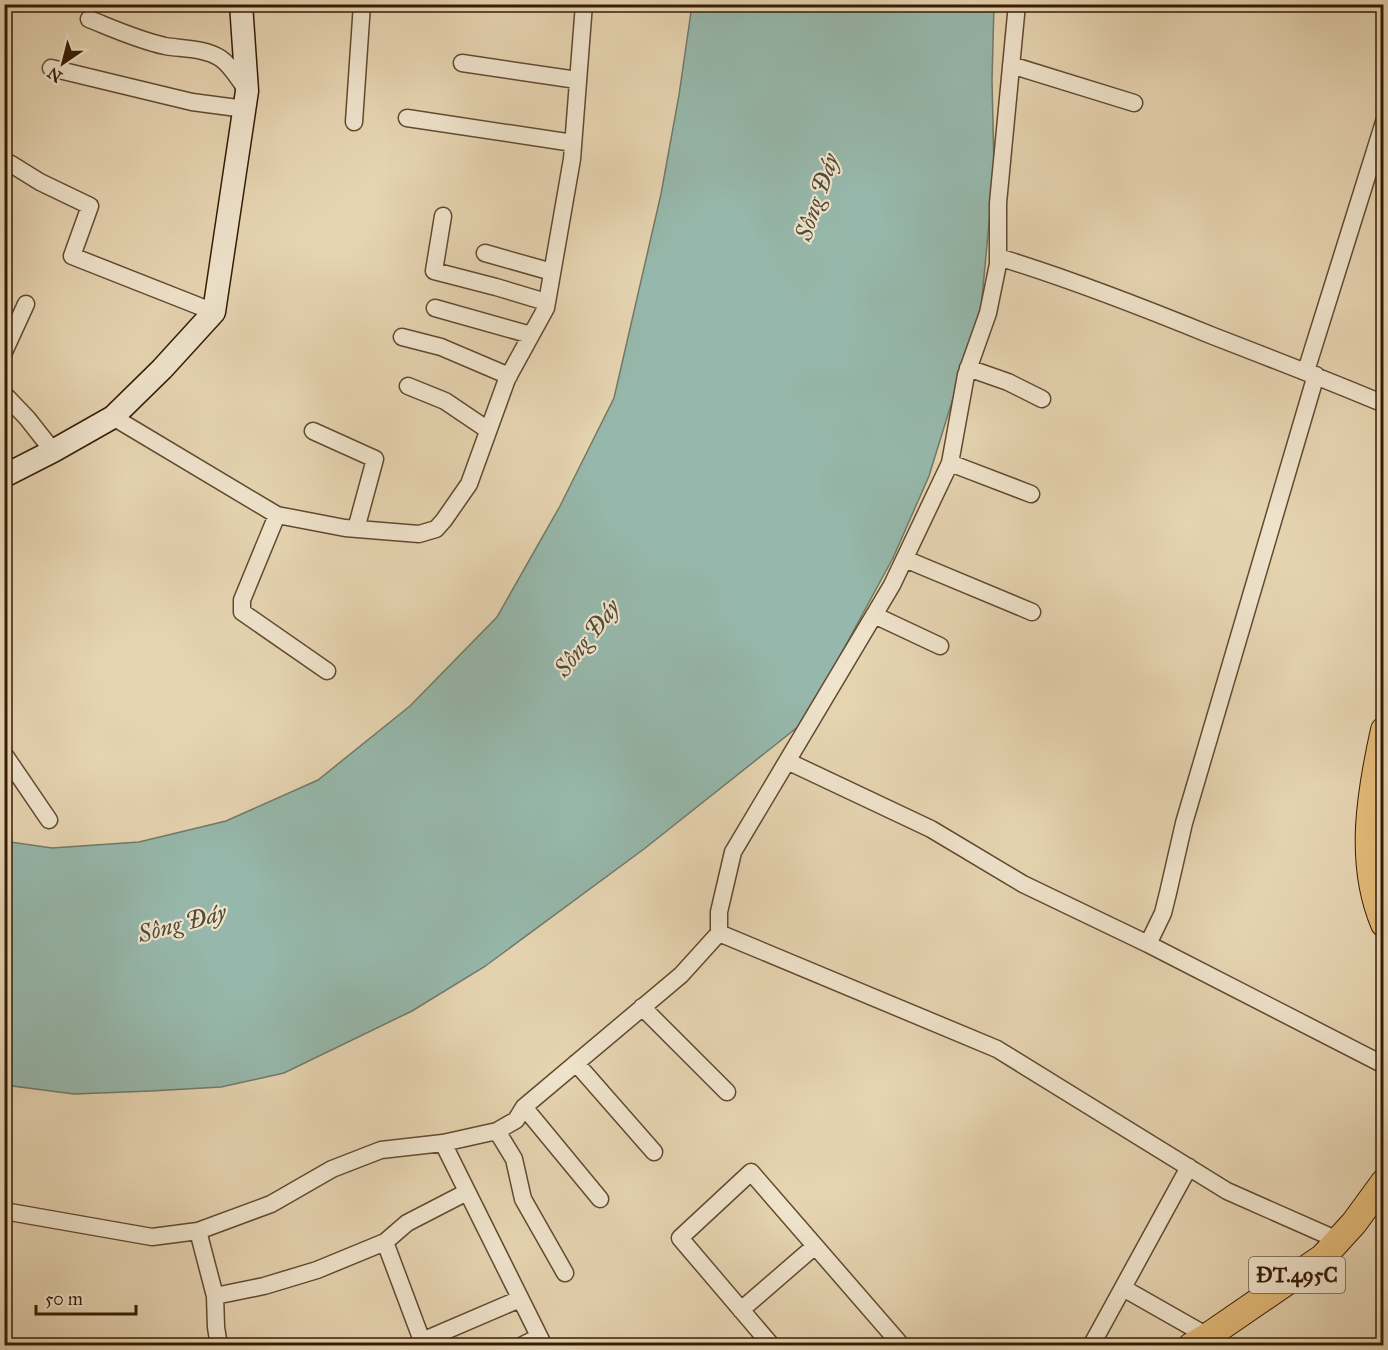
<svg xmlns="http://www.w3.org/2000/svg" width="1388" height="1350" font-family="'IM FELL Great Primer',serif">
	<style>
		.water { fill: #96b8ac; stroke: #707a69; stroke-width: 1.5 }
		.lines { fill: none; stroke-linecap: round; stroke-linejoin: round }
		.street-casing { stroke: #624a2f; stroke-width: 19 }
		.secondary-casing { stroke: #361c04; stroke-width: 25 }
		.primary-casing { stroke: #361c04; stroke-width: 28 }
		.street { stroke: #efe3cc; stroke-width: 16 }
		.secondary { stroke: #efe3cc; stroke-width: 22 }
		.primary { stroke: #e3ba78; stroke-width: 26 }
		.labels { text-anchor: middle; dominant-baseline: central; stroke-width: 4.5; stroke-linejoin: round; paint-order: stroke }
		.shield { fill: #efe3cc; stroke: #6e5840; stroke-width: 1.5 }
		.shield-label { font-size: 21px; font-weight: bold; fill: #361c04 }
		.water-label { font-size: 24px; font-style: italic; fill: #534b36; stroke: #efe3cc }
	</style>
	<rect width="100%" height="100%" fill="#e6d4b1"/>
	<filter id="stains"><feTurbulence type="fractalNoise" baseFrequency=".00333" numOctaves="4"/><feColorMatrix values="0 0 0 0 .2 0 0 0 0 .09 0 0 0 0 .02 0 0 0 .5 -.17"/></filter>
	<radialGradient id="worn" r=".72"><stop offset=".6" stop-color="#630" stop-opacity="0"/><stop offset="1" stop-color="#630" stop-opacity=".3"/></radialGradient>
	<path class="water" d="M692 5H994L992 80 994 170 980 319 954 395 929 476 893 558 804 722 644 849 484 967 412 1011 284 1073 221 1087 151 1091 74 1094 5 1085 4 841 52 848 139 842 226 821 318 780 410 706 497 617 560 506 614 398 661 194 679 95Z"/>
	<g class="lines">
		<g class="street-casing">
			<path id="street" d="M89 19C114 29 138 40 165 46 182 49 204 48 220 58 231 65 239 80 247 90
				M462 63 577 80
				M1011 65 1134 103
				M51 68 192 102 245 109
				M407 118 573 143
				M354 122 362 4
				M11 164 40 182 90 206 72 256 214 312
				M443 216 434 271 496 287 546 302
				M485 253 552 272
				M998 257C1071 279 1142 307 1213 336 1270 358 1327 380 1384 404
				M435 308 531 335
				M402 337 441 347 509 376
				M4 352 26 304
				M968 368 1008 382 1042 399
				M1306 371 1384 122
				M408 386 445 401 488 430
				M4 394 27 418 53 451
				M113 417 277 515 345 528 419 534 436 529 444 520 469 484 507 379 546 308 572 159 584 4
				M313 431 375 459 356 529
				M950 463 1031 494
				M277 515 242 600V612L327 671
				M905 559 1032 612
				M874 615 940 646
				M4 754 49 820
				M787 761 931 829 1023 884 1148 944 1384 1065
				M719 933 997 1049 1227 1191 1340 1241
				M1148 944 1163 913 1168 893 1184 823 1316 375
				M642 1007 727 1092
				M576 1063 654 1152
				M524 1107 600 1199
				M497 1131 514 1159 523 1199 565 1273
				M443 1143 544 1346
				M4 1211 152 1237 198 1231 271 1204 332 1169 381 1150 443 1143 497 1131 516 1120 524 1107 681 975 719 933V912L733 852 892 585 950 463 966 375 988 313 998 264V203L1017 4
				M198 1231 215 1296 216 1327 219 1346
				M385 1242 424 1346
				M1123 1288 1225 1346
				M215 1296 264 1286 317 1270 385 1242 407 1223 467 1192
				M741 1310 815 1246
				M422 1341 520 1299
				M521 1346 539 1337
				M772 1346 680 1238 751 1172 902 1346
				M1091 1346 1189 1167"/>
		</g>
		<g class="secondary-casing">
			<path id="secondary" d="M4 476 53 451 113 417 162 369 214 312 247 91 241 4"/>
		</g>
		<g class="primary-casing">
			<path id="primary" d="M1384 730C1370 793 1358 863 1384 924
				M1191 1346 1208 1336 1323 1257 1354 1223 1384 1182"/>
		</g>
		<use href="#street" class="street"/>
		<use href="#secondary" class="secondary"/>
		<use href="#primary" class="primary"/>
	</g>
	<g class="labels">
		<rect class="shield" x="1249" y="1257" width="96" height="36" rx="4.5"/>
		<g class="shield-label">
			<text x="1297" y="1275">ĐT.495C</text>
		</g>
		<g class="water-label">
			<text transform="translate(817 197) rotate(-71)">Sông Đáy</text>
			<text transform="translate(587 638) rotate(-52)">Sông Đáy</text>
			<text transform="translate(182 923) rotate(-15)">Sông Đáy</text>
		</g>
	</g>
	<rect width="1388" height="1350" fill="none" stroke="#e6d4b1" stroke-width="24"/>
	<rect x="6" y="6" width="1376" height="1338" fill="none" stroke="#361c04" stroke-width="3"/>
	<rect x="12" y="12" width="1364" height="1326" fill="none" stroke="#361c04" stroke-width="1.5"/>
	<g transform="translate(63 63) rotate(215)" stroke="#efe3cc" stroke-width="4.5" paint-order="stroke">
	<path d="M0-4.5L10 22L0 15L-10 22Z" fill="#361c04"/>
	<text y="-9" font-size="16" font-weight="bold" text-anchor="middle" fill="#361c04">N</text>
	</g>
	<path d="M36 1305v9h100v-9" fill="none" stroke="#361c04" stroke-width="3"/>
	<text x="45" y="1305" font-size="18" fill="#361c04" stroke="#efe3cc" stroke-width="4.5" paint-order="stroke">50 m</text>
	<rect width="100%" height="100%" filter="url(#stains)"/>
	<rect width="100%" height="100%" fill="url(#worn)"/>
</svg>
